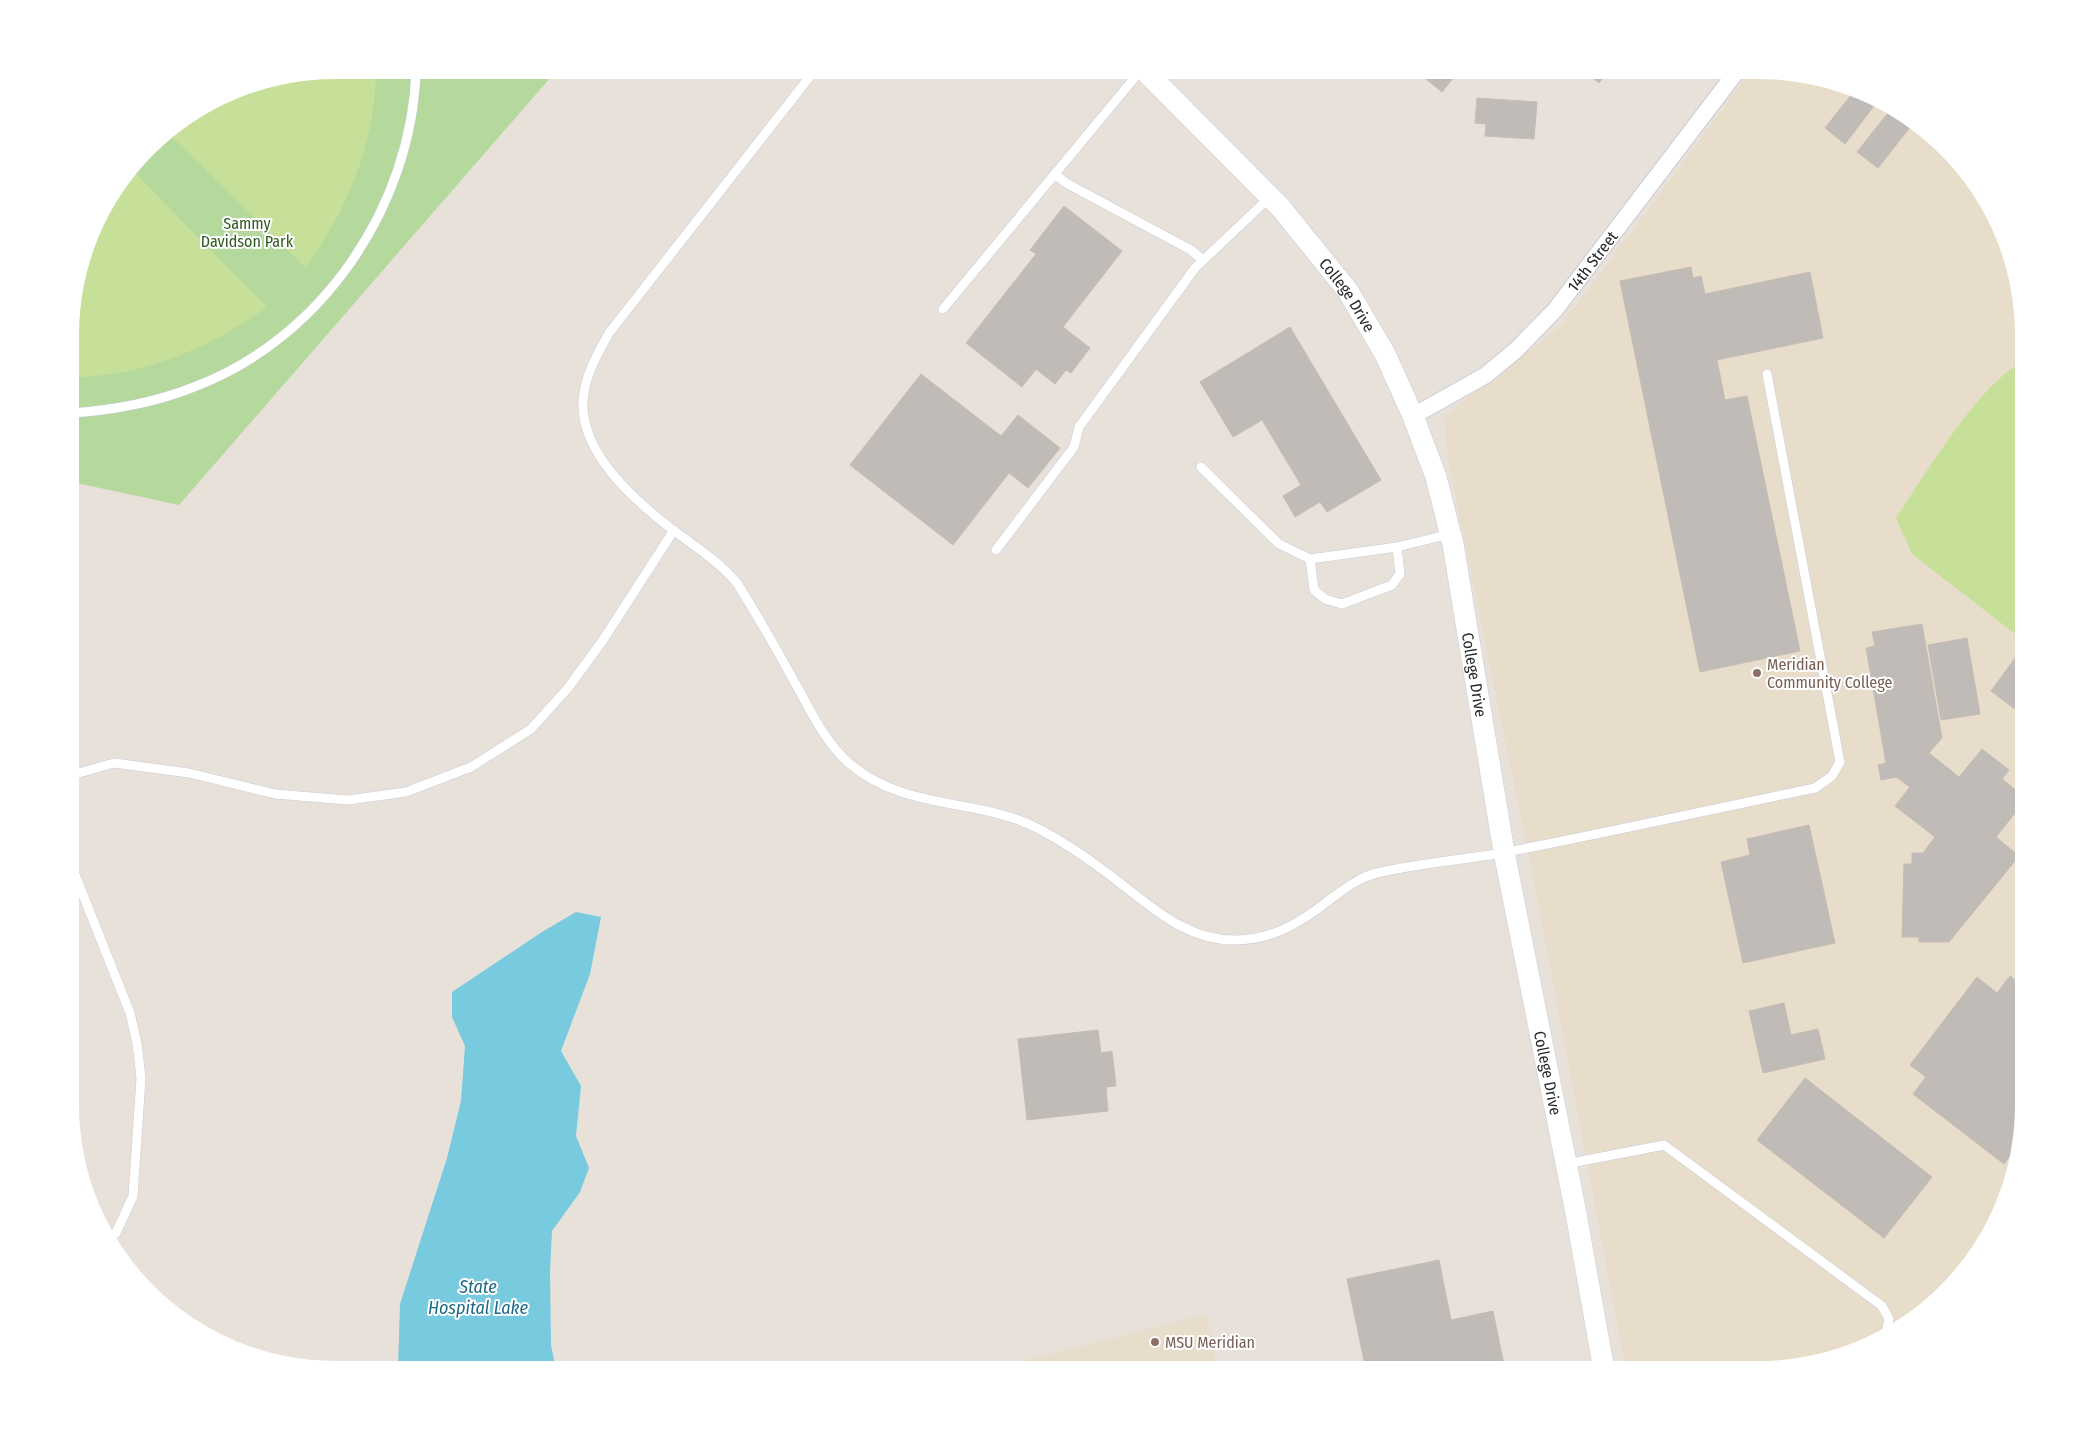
<svg xmlns="http://www.w3.org/2000/svg" width="2094" height="1440" font-family="'Fira Sans Condensed',sans-serif">
	<style>
		.education { fill: #e8ddcb }
		.green { fill: #b5d99c }
		.pitch { fill: #c6df99 }
		.water { fill: #78cadf }
		.building { fill: #c0bbb7; stroke: #c3bdb4 }
		.lines { fill: none; stroke-linecap: round; stroke-linejoin: round }
		.service-casing { stroke: #c8ccd7; stroke-width: 10 }
		.minor-casing { stroke: #c8ccd7; stroke-width: 18 }
		.tertiary-casing { stroke: #c8ccd7; stroke-width: 22 }
		.service { stroke: #fff; stroke-width: 9 }
		.minor { stroke: #fff; stroke-width: 16 }
		.tertiary { stroke: #fff; stroke-width: 21 }
		.education-dot { fill: #8d6e63; stroke: #fff; stroke-width: 2 }
		.labels { text-anchor: middle; dominant-baseline: central; stroke-width: 4; stroke-linejoin: round; paint-order: stroke }
		.park-label { font-size: 16px; fill: #305a21; stroke: #fff }
		.street-label { font-size: 16px; fill: #272727; stroke: #fff }
		.education-label { font-size: 16px; fill: #785e54; stroke: #fff; text-anchor: start }
		.water-label { font-size: 18px; font-style: italic; fill: #1c6885; stroke: #fff }
	</style>
	<rect width="100%" height="100%" fill="#e8e1da"/>
	<path class="education" d="M1751 71H1776L1844 84 1920 125 1958 161 1997 218 2023 318V1122L2010 1190 1969 1266 1933 1304 1876 1343 1827 1361 1759 1370H1626L1535 887 1448 460 1444 416 1561 326Z
		M1207 1314 1217 1370H988Z"/>
	<path class="green" d="M335 70H557L179 505 72 482V301L97 218 160 136 234 90Z"/>
	<path class="pitch" d="M335 70H376C376 143 347 209 306 268L167 132 234 90Z
		M133 171 267 307C207 350 147 374 72 378V301L97 218Z
		M2023 362V640L1912 554 1896 518C1923 478 1981 381 2023 362Z"/>
	<path class="water" d="M576 912 601 917 590 974 561 1051 581 1086 576 1136 589 1168 580 1192 552 1231 550 1272 551 1345 556 1370 398 1369 400 1304 447 1158 461 1101 465 1046 452 1017V992L542 932Z"/>
	<path class="building" d="M1415 70H1458L1459 71 1442 92Z
		M1583 70H1609L1599 83Z
		M1855 90 1877 102 1845 144 1825 128Z
		M1477 98 1537 102 1534 139 1485 136 1486 124 1475 123Z
		M1891 109 1914 122 1878 168 1857 152Z
		M1064 206 1122 251 1063 327 1090 348 1071 373 1066 370 1055 384 1036 369 1022 387 966 343 1036 254 1030 250Z
		M1691 267 1693 278 1701 276 1705 294 1810 272 1823 338 1717 360 1725 400 1747 396 1800 651 1700 672 1620 281Z
		M1290 327 1381 480 1327 512 1320 502 1295 517 1283 496 1301 485 1262 420 1233 437 1200 382Z
		M921 374 1001 436 1018 415 1060 448 1028 488 1009 473 953 545 850 465Z
		M1922 624 1942 738 1929 753 1959 777 1982 749 2009 770 2002 779 2023 796V803L1996 837 2019 856 1949 942H1919V937H1902L1904 864H1912V853H1923L1935 837 1895 806 1910 787 1896 777 1881 780 1878 765 1886 763 1866 648 1875 646 1872 632Z
		M1967 638 1980 714 1941 720 1928 645Z
		M2018 654 2023 658V715L1991 691Z
		M1809 825 1835 943 1743 963 1721 862 1750 855 1747 839Z
		M2010 976 2023 986V1122L2018 1149 2017 1147 2004 1164 1913 1094 1926 1077 1910 1065 1977 977 1997 993Z
		M1784 1003 1791 1035 1818 1029 1825 1059 1763 1073 1749 1011Z
		M1098 1030 1101 1053 1112 1051 1116 1086 1106 1087 1108 1111 1027 1120 1018 1039Z
		M1805 1078 1932 1177 1884 1238 1757 1140Z
		M1439 1260 1451 1320 1493 1311 1505 1370H1366L1347 1279Z"/>
	<g class="lines">
		<g class="service-casing">
			<path id="service" d="M815 70 609 333C598 353 585 375 583 400 580 453 634 500 673 530 696 547 718 561 737 583 757 615 776 648 794 681 810 709 825 743 850 764 907 812 978 797 1039 829 1062 841 1086 857 1107 873 1148 903 1184 942 1238 940 1274 939 1301 922 1328 901 1343 890 1359 877 1377 873 1419 863 1464 860 1507 852 1610 832 1713 809 1815 788L1832 776 1840 762 1767 374
				M1055 174 1066 183 1191 250 1203 260
				M943 309 1141 70
				M72 413C114 410 154 403 194 387 322 339 412 206 416 70
				M1201 467 1279 544 1310 559 1397 547 1450 534
				M996 550 1074 447 1079 427 1195 268 1270 197
				M1310 559 1314 590 1325 599 1342 604 1392 585 1400 574 1397 547
				M72 775 114 763 189 773 275 794 348 800 406 792 471 767 531 729 568 688 603 640 674 530
				M72 867 130 1013 137 1043 141 1078 133 1196 116 1233 108 1240
				M1566 1164 1664 1145 1882 1306 1889 1319 1885 1337"/>
		</g>
		<g class="minor-casing">
			<g id="minor">
				<path id="s1" d="M1413 416 1486 375 1516 350 1555 310 1737 71"/>
			</g>
		</g>
		<g class="tertiary-casing">
			<g id="tertiary">
				<path id="s2" d="M1144 70 1281 208 1348 291 1385 354 1413 416 1436 477 1453 544 1504 852 1575 1208 1604 1370"/>
			</g>
		</g>
		<use href="#service" class="service"/>
		<use href="#minor" class="minor"/>
		<use href="#tertiary" class="tertiary"/>
	</g>
	<g class="education-dot">
		<circle cx="1757" cy="673" r="5"/>
		<circle cx="1155" cy="1342" r="5"/>
	</g>
	<g class="labels">
		<g class="park-label">
			<text x="247" y="223">Sammy<tspan x="247" dy="18">Davidson Park</tspan></text>
		</g>
		<g class="street-label">
			<text stroke="none"><textPath href="#s1" startOffset="240">14th Street</textPath></text>
			<text stroke="none"><textPath href="#s2" startOffset="304">College Drive</textPath></text>
			<text stroke="none"><textPath href="#s2" startOffset="709">College Drive</textPath></text>
			<text stroke="none"><textPath href="#s2" startOffset="1114">College Drive</textPath></text>
		</g>
		<g class="education-label">
			<text x="1767" y="664">Meridian<tspan x="1767" dy="18">Community College</tspan></text>
			<text x="1165" y="1342">MSU Meridian</text>
		</g>
		<g class="water-label">
			<text x="478" y="1287">State<tspan x="478" dy="21">Hospital Lake</tspan></text>
		</g>
	</g>
	<path d="M0 0H2094V1440H0ZM335 79H1759A256 256 0 0 1 2015 335V1105A256 256 0 0 1 1759 1361H335A256 256 0 0 1 79 1105V335A256 256 0 0 1 335 79Z" fill="#fff" fill-rule="evenodd"/>
</svg>
